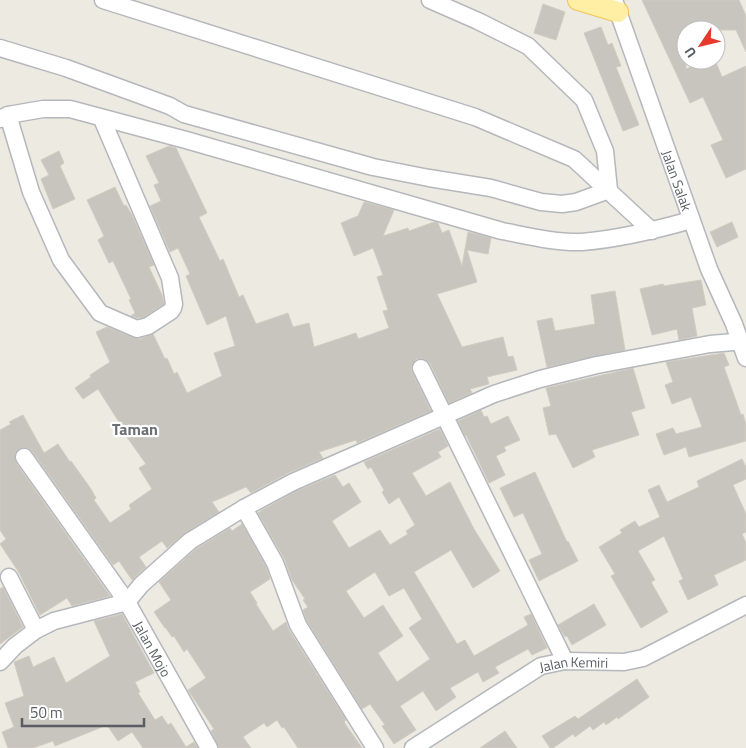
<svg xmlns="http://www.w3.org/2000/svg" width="746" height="748" font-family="'Titillium Web',sans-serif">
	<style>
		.building { fill: #c8c5bf; stroke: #d2ccc0; fill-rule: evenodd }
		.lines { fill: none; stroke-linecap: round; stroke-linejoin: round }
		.minor-casing { stroke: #b4b8bc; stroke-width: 19 }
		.major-casing { stroke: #f0c357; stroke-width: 22 }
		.minor { stroke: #fff; stroke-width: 16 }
		.major { stroke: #feefa5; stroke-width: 20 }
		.labels { text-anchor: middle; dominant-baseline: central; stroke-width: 4.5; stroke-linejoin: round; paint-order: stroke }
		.street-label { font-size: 14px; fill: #5a5e63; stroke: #fff }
		.quarter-label { font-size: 16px; font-weight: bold; fill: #6b7075; stroke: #fff }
	</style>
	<rect width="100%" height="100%" fill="#edeae2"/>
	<path class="building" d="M642 0H739L746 16V52L736 30H686V69L705 60H715L722 77 746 66V169L726 178 711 145 723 140 703 97 690 103Z
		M543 4 565 12 556 40 534 33Z
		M601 27 608 45 612 43 621 66 616 67 639 125 623 131 584 33Z
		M169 146 176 148 207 213 199 217 220 261 223 259 239 297 243 295 256 324 288 313 293 327 309 323 314 347 356 333 358 339 389 328 383 311 388 310 377 277 383 275 373 248 354 256 341 223 358 216 364 202 394 210 383 236 408 228 409 231 434 222 438 223 442 233 449 230 462 266 468 232 491 238 488 254 467 250 477 282 437 294 462 347 503 337 508 357 513 356 517 370 487 377 489 384 470 389 472 393 449 403 430 363 422 358 416 359 411 367 412 372 431 411 357 443 356 440 319 452 323 458 288 473 251 493 246 487 212 502 219 512 185 533 167 548 162 541 139 557 146 567 132 580 119 561 113 565 32 451 28 448 19 449 15 453 16 463 110 596 72 606 67 598 40 615 18 571 0 544 6 539 0 530V430L11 424 9 422 23 415 44 453 58 444 70 462 71 461 91 489 96 498 94 500 110 523 131 509 129 505 152 489 139 468 146 464 117 423 119 422 98 389 83 399 75 388 91 377 90 375 110 362 96 332 107 327 134 338 140 339 153 334 165 359 167 358 174 374 177 372 187 393 222 376 214 353 235 346 226 316 207 325 186 276 190 274 178 248 170 252 150 206 161 201 154 185 159 183 146 156Z
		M59 151 64 163 60 166 75 199 53 209 41 179 49 175 41 160Z
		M115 187 124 206 126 205 132 215 154 265 149 267 162 295 164 304 144 317 138 318 131 316 135 313 129 300 131 299 113 261 109 263 98 240 104 236 87 200Z
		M732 222 738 237 717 247 710 232Z
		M701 280 706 305 692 308 697 336 679 340 677 329 652 335 640 289 663 284 664 286Z
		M615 291 625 350 547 367 537 321 552 318 555 331 595 324 591 295Z
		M724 353 729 365 724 367 741 415 743 414 746 425V441L689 457 686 447 664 455 656 434 673 428 676 434 702 427 691 397 672 404 665 385 673 382 666 362Z
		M633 368 645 408 631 412 639 435 592 450 595 457 573 468 556 434 549 435 543 408 551 406 546 388Z
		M481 410 484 417 487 416 491 424 508 416 520 440 504 447 506 451 496 456 505 475 489 483 466 435 465 436 458 421Z
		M440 429 448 446 438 452 441 457 412 473 426 496 450 482 474 529 500 571 473 588 451 550 414 572 457 644 465 640 474 656 528 625 524 617 531 614 547 648 532 655 528 649 495 667 499 673 483 682 478 672 450 688 456 697 436 711 423 691 400 706 416 730 394 744 382 726 385 725 370 704 362 709 307 621 303 610 308 607 303 600 305 599 292 580 284 558 258 513 262 510 297 491 335 475 343 487 349 483 361 502 332 521 349 548 380 530 390 545 408 534 406 531 415 525 399 497 389 504 382 492 384 490 371 467 368 469 364 462ZM375 572 389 596 404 588 422 619 409 628 430 659 397 682 378 653 403 636 383 605 364 618 346 591Z
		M742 459 746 467V479L733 485 746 514V532L742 534 746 543V560L714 575 718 585 688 600 679 581 683 579 664 536 638 551 655 580 651 582 668 612 641 628 611 576 615 574 599 547 622 533 620 530 635 521 639 527 660 517 648 490 659 485 667 502 699 487 697 481Z
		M535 472 567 542 568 541 578 561 539 581 529 560 542 554 523 513 514 517 500 488Z
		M242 524 266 567 270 579 250 592 257 603 256 604 273 631 286 622 289 630 346 720 344 722 362 748H298L284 727 282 728 277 720 267 727 264 723 243 737 251 748H219L211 731 214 729 188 690 206 678 187 649 184 652 174 636 172 637 166 628H165L154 612 171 600 159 582 196 549 230 528 232 531Z
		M3 587 23 627 0 644V589Z
		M594 604 606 625 572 645 567 636 565 637 558 625Z
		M122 614 154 673 135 682 140 692 138 693 155 720 162 716 168 725 171 723 186 747 194 742 198 748H143L132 732 118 741 107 725 55 746 53 741 33 748H8L2 732 14 727 5 703 24 696 14 662 29 656 33 667 54 657 66 683 110 656 94 621Z
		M637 679 649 697 618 719 617 717 606 725 604 722 593 730 590 726 575 737 573 734 553 748H550L542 736 575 716 578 719Z
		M505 731 517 748H480Z"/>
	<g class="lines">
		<g class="minor-casing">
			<g id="minor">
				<path d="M103 0 475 117 574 159 652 231"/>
				<path id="s1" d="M614 0 709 269 734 324 746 358"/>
				<path d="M0 48 66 68 170 106 184 114 373 167 429 178 491 188 541 202 562 204 576 202 609 190 605 151 584 100 528 46 478 21 430 0"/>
				<path d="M8 115 31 192 61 260 100 313 137 329 148 326 171 311 173 308 174 304 170 278 102 119"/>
				<path d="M0 119 8 115 43 109H70L186 140 502 231C528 236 556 243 582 242 618 239 656 230 691 220"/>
				<path d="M421 368 565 661"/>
				<path id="s2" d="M24 457 127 602 209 748"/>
				<path d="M244 508 275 563 298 625 375 748"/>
				<path d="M9 577 36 630"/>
				<path d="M0 662 15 646 36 630 54 621 127 602 141 585 190 541 244 508 293 482 494 394 540 379 597 365 710 344 746 341"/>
				<path id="s3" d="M413 748 541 666 565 661 624 662 643 658 746 605"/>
			</g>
		</g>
		<g class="major-casing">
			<path id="major" d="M578 0 618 12"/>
		</g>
		<use href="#minor" class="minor"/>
		<use href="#major" class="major"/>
	</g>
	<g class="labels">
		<g class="street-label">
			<text stroke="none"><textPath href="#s1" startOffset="191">Jalan Salak</textPath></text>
			<text stroke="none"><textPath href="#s2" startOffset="231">Jalan Mojo</textPath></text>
			<text stroke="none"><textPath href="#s3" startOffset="185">Jalan Kemiri</textPath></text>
		</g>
		<g class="quarter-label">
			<text x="135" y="429">Taman</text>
		</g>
	</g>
	<g transform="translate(701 45) rotate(235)"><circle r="24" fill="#ffffff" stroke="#bdbfc1"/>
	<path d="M0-4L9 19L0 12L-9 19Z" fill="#e8392d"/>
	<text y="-8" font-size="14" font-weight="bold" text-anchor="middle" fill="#5a5e63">U</text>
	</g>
	<path d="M22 718v8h122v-8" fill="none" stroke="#5a5e63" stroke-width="2.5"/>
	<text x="30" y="718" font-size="15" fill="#5a5e63" stroke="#ffffff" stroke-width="4" paint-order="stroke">50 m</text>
</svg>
